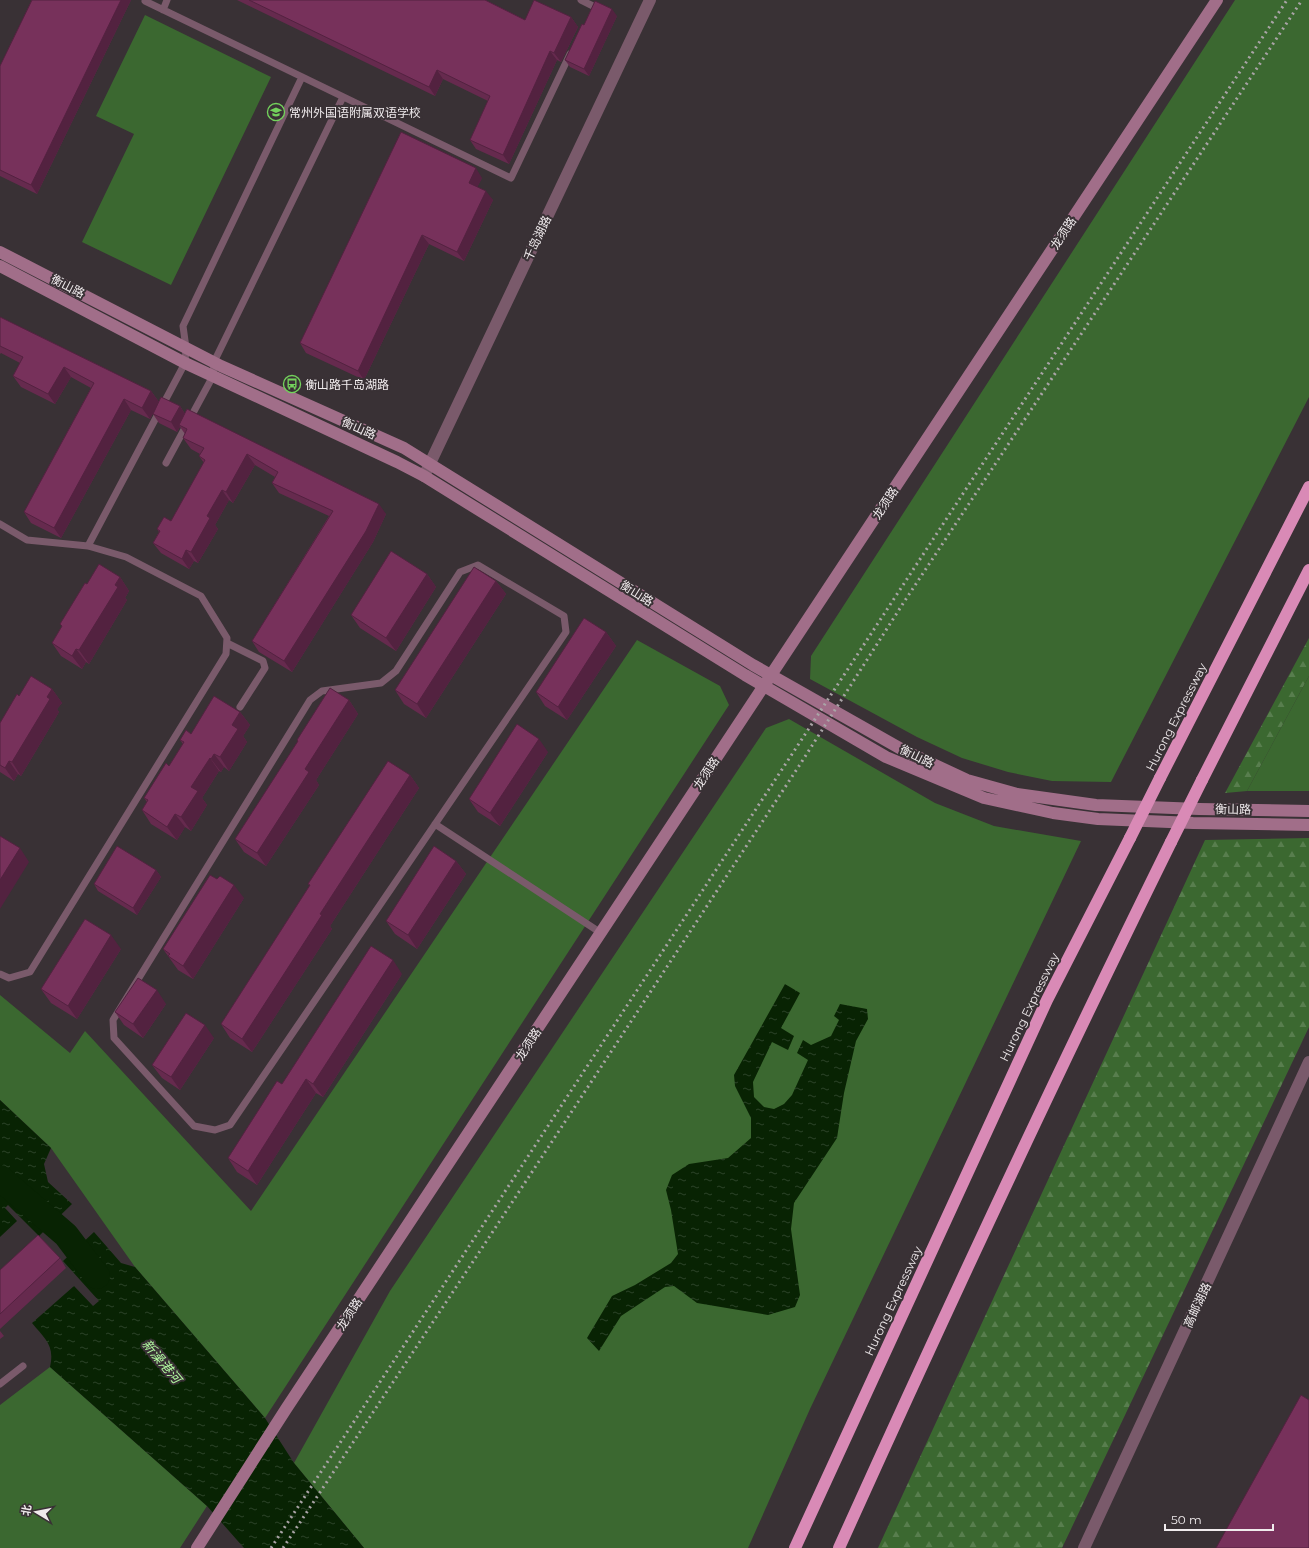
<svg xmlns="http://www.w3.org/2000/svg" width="1309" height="1548" font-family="Montserrat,'Noto Sans SC',sans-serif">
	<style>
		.forest { fill: url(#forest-firs) }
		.green { fill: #3b6830 }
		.water { fill: url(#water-ripples) }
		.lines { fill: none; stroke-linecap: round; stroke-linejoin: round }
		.river { stroke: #082303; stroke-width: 26 }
		.lane { stroke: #7a5a6b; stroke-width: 7 }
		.street { stroke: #7a5a6b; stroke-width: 12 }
		.secondary { stroke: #a16e89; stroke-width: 12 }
		.highway { stroke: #d98ab6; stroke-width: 12 }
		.rail { stroke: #aaa4a7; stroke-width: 3; stroke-dasharray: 2 4; stroke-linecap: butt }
		.highway-bridge { stroke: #d98ab6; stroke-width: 12 }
		.wall { fill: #662a4e }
		.shaded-wall { fill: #532240 }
		.building { fill: #77315b; stroke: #532240 }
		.labels { text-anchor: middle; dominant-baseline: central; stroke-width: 4; stroke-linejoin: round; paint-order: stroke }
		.poi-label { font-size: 12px; fill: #f0ebed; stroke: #393135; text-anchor: start }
		.street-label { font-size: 12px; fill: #f0ebed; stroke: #393135 }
		.water-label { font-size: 13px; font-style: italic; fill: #b2fba1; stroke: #393135 }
	</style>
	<defs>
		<pattern id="forest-firs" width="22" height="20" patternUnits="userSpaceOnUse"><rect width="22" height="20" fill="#3b6830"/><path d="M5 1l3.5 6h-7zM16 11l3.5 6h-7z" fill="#587e4e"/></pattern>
		<pattern id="water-ripples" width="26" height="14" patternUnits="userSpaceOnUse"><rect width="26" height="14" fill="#082303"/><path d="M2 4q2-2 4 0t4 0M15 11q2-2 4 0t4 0" fill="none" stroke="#2c4328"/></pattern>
	</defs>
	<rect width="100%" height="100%" fill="#393135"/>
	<path class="forest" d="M1309 638V676L1247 791 1225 793Z
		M1309 838V1027L1062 1548H878L1205 840Z"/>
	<path class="green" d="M1235 0H1309V397L1111 782 1052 781 1008 772 962 758 917 737 810 679 811 656Z
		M145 15 271 77 171 285 82 242 134 134 96 116Z
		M637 640 720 686 729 705 265 1418 135 1267 51 1148 0 1100V995L70 1053 85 1031 251 1211Z
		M1309 676V791H1247Z
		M789 719 935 803 994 826 1081 841 810 1409 748 1548H364L294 1463 390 1291 766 728Z
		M50 1367 207 1506 180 1548H0V1405Z"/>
	<path class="water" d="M785 984 800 993 781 1028 794 1036 788 1050 772 1042 753 1082 754 1097 764 1107 774 1109 784 1104 792 1095 808 1060 797 1053 803 1040 811 1045 831 1036 839 1020 834 1016 840 1004 867 1009 868 1019 856 1041 844 1093 837 1138 794 1203 791 1229 800 1295 795 1307 768 1315 697 1303 674 1286 665 1287 621 1316 599 1351 587 1338 612 1296 635 1285 671 1263 678 1254 671 1210 666 1190 672 1175 689 1164 728 1158 751 1138V1118L735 1086 734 1075Z
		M0 1100 51 1148 44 1164 48 1182 72 1204 39 1236 8 1205 5 1208 17 1221 0 1237Z
		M94 1232 121 1263 135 1267 265 1418 294 1463 364 1548H244L207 1506 50 1367C55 1345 45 1339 32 1323L74 1286 93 1306 99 1301 63 1261Z"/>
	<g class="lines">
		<path class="river" d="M0 1178 66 1235 97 1276"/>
		<path class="lane" d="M581 0 593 6
			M145 1 511 178 570 54
			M163 10 167 0
			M166 463 213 376 214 362 343 97
			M0 524 27 540 88 546 126 557 201 596 227 638 226 654 30 972 9 978 0 974
			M88 546 185 363 186 348 183 326 302 77
			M478 565 564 616 566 632 230 1125 215 1130 194 1126 114 1038 113 1020 310 700 322 691 381 683 396 671 460 572Z
			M227 643 263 661 265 668 240 707
			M435 824 601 933
			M0 1384 23 1366"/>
		<path class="street" d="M424 476 650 0
			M1084 1548 1309 1062"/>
		<path class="secondary" d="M0 252 221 366 404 448 753 665 903 750 967 780 1017 794 1096 805 1199 809 1309 811
			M0 266 185 363 397 462 424 476 745 675 886 757 984 798 1053 813 1098 819 1193 823 1309 825
			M197 1548 286 1409 1217 0"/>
		<path class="highway" d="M1160 778 1309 487
			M1202 780 1309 570
			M795 1548 1047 1000 1130 838
			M839 1548C946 1311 1056 1075 1171 842"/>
		<path class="rail" d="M271 1548 1287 0
			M283 1548 482 1248 799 766 904 602 1302 0"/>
		<path class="highway-bridge" d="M1130 838 1160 778
			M1171 842 1202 780"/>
	</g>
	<path class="wall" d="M32 0H131L37 194 0 176V66Z
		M237 0H485L525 20 571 17 578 27 561 62 557 60 509 164 476 149 470 140 488 101 443 79 435 96Z
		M617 16 589 76 570 67 565 60 584 25Z
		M482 178 477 187 493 200 464 261 429 244 364 380 306 353 300 343Z
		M0 317 151 391 159 402 150 419 131 410 61 538 31 523 24 512 91 388 71 377 55 404 21 387 13 376 20 363 1 353 0 354Z
		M180 406 185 414 386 514 373 542 292 672 259 652 252 641 329 516 279 493 272 483 275 477 255 465 233 503 229 500 215 525 218 529 198 563 194 561 189 569 161 553 153 543 159 532 157 529 171 521 204 463 199 456 200 454 191 449 183 438 185 434 180 427 177 432 159 423 153 414Z
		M427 574 436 587 396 651 360 628 351 615Z
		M120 577 129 591 125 598 127 600 89 664 86 662 82 669 61 656 52 643 62 627 60 624 87 584Z
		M496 581 506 594 426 718 404 704 395 690Z
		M606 632 616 646 567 720 545 706 536 692Z
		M52 689 62 703 57 709 59 712 21 776 18 774 14 781 0 772V723L19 696Z
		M349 700 358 714 316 780 319 785 266 866 244 852 235 839 298 742 297 740Z
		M240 712 250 725 243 736 247 742 229 771 224 767 221 772 219 771 202 798 207 805 191 831 185 827 177 840 151 824 142 810 147 802 144 798 169 766 183 744 180 740 191 734Z
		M548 752 500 826 478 812 469 799Z
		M410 775 419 788 330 926 332 929 252 1052 230 1038 221 1024 310 886 308 884Z
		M456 861 466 874 417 949 395 934 386 921Z
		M156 870 161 877 137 915 98 891 94 884Z
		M244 898 193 979 178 970 163 949Z
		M121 949 77 1019 51 1003 41 989Z
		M402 974 323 1097 316 1093 257 1185 237 1172 228 1158 282 1084Z
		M166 1004 143 1038 124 1025 115 1012Z
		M214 1038 180 1090 162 1078 152 1065Z
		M60 1258 66 1268 0 1329V1270Z
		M0 1331 4 1336 0 1339Z"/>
	<path class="shaded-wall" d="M121 0H131L37 194 31 185Z
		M612 9 617 16 589 76 584 69Z
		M571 17 578 27 561 62 554 53Z
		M550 51 557 60 509 164 503 155Z
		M437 70 443 79 435 96 429 87Z
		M476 168 482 178 475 192 469 183Z
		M486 191 493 200 464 261 457 252Z
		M422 235 429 244 364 380 358 371Z
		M64 367 71 377 55 404 48 394Z
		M151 391 159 402 150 419 142 408Z
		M124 399 131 410 61 538 54 528Z
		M180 406 186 416 179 425 180 427 177 432 171 422Z
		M247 454 255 465 233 503 226 492Z
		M222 490 229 500 215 525 218 529 198 563 191 552 207 516Z
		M379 504 386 514 373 542 292 672 284 661Z
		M186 550 194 561 189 569 182 559Z
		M427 574 436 587 396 651 386 638Z
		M120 577 129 591 125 598 127 600 89 664 79 650Z
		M496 581 506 594 426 718 417 704Z
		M606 632 616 646 567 720 558 707Z
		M76 649 86 662 82 669 72 656Z
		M52 689 62 703 57 709 59 712 21 776 12 762 47 697Z
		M349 700 358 714 316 780 319 785 266 866 257 853 305 769Z
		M240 712 250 725 243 736 247 742 229 771 220 757 232 725Z
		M539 739 548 752 500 826 490 813Z
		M214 754 224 767 221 772 211 759Z
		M210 758 219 771 202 798 207 805 191 831 181 817 191 787Z
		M9 761 18 774 14 781 5 768Z
		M410 775 419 788 330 926 332 929 252 1052 242 1039 320 914Z
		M175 814 185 827 177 840 167 827Z
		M20 848 29 862 0 909V880Z
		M456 861 466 874 417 949 408 935Z
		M156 870 161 877 137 915 133 908Z
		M234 885 244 898 193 979 183 966Z
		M111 935 121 949 77 1019 68 1006Z
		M393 960 402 974 323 1097 313 1084Z
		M157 990 166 1004 143 1038 133 1024Z
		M205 1025 214 1038 180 1090 171 1077Z
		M306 1079 316 1093 257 1185 248 1171Z"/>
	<path class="building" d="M32 0H121L31 185 0 170V66Z
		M249 0H485L525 20 534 0 571 17 554 53 550 51 503 155 470 140 490 96 437 70 429 87Z
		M595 1 612 9 584 69 565 60 582 24 584 25Z
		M401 132 476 168 469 183 486 191 457 252 422 235 358 371 300 343Z
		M0 317 151 391 142 408 124 399 54 528 24 512 94 383 64 367 48 394 13 376 23 357 0 346Z
		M161 397 180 406 171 422 153 414Z
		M187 409 379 504 366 531 284 661 252 641 333 511 272 483 278 472 247 454 226 492 222 490 207 516 210 518 191 552 186 550 182 559 153 543 160 531 157 529 164 517 171 521 205 460 199 456 204 448 183 438 187 429 179 425Z
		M391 551 427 574 386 638 351 615Z
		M99 564 120 577 115 585 118 587 79 650 76 649 72 656 52 643 62 626 60 624 85 583 87 584Z
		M474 567 496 581 417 704 395 690Z
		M584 618 606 632 558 707 536 692Z
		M31 676 52 689 47 697 50 699 12 762 9 761 5 768 0 765V723L17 694 19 696Z
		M330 688 349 700 305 769 309 772 257 853 235 839 298 741 297 740Z
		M214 696 240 712 232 725 238 729 220 757 214 754 211 759 210 758 191 787 198 791 181 817 175 814 167 827 142 810 148 800 144 798 166 763 169 766 184 742 180 740 186 730 191 734Z
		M517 724 539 739 490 813 469 799Z
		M388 761 410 775 320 914 322 915 242 1039 221 1024 310 885 308 884Z
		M0 836 20 848 0 880Z
		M117 846 156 870 133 908 94 884Z
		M434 846 456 861 408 935 386 921Z
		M210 875 217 879 220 876 234 885 183 966 168 956 170 954 163 949Z
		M85 919 111 935 68 1006 41 989Z
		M371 946 393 960 313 1084 306 1079 248 1171 228 1158 277 1081 282 1084Z
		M138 978 157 990 133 1024 115 1012Z
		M186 1013 205 1025 171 1077 152 1065Z
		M38 1235 60 1258 0 1314V1270Z
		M1301 1395 1309 1400V1548H1216Z"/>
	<defs>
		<g id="school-ring" transform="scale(0.9)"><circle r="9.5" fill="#393135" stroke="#73d25c" stroke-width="1.5"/><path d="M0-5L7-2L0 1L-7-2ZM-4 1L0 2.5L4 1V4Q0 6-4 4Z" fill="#73d25c"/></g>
		<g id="bus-ring" transform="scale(0.9)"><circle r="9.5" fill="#393135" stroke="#73d25c" stroke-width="1.5"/><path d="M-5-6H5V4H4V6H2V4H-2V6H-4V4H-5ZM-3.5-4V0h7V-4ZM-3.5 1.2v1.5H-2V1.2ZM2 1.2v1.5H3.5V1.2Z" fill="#73d25c"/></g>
	</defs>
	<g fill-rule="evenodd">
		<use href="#school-ring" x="276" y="112"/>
		<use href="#bus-ring" x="292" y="384"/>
	</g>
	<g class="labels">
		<g class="poi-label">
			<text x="289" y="112">常州外国语附属双语学校</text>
			<text x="305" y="384">衡山路千岛湖路</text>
		</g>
		<g class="street-label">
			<text transform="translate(1063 233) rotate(-57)">龙须路</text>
			<text transform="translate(537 238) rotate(-65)">千岛湖路</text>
			<text transform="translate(68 286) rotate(27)">衡山路</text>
			<text transform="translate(359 428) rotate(24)">衡山路</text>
			<text transform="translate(885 503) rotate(-57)">龙须路</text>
			<text transform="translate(637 593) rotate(32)">衡山路</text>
			<text transform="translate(1176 717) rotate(-63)">Hurong Expressway</text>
			<text transform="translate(917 756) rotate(26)">衡山路</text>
			<text transform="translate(706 773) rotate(-57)">龙须路</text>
			<text transform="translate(1233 809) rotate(1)">衡山路</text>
			<text transform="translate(1029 1007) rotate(-64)">Hurong Expressway</text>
			<text transform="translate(528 1044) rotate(-57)">龙须路</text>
			<text transform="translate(893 1301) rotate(-65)">Hurong Expressway</text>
			<text transform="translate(1197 1305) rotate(-65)">高邮湖路</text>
			<text transform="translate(349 1314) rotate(-57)">龙须路</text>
		</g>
		<g class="water-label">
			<text transform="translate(162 1361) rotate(50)">新澡港河</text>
		</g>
	</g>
	<g transform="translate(36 1512) rotate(280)" stroke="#393135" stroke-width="3" paint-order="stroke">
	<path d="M0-3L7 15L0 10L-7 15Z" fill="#f0ebed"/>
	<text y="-6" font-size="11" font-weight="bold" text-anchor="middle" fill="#f0ebed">北</text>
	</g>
	<path d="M1165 1524v6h108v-6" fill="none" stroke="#f0ebed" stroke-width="2"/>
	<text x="1171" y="1524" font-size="12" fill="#f0ebed" stroke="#393135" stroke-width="3" paint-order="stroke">50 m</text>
</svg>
